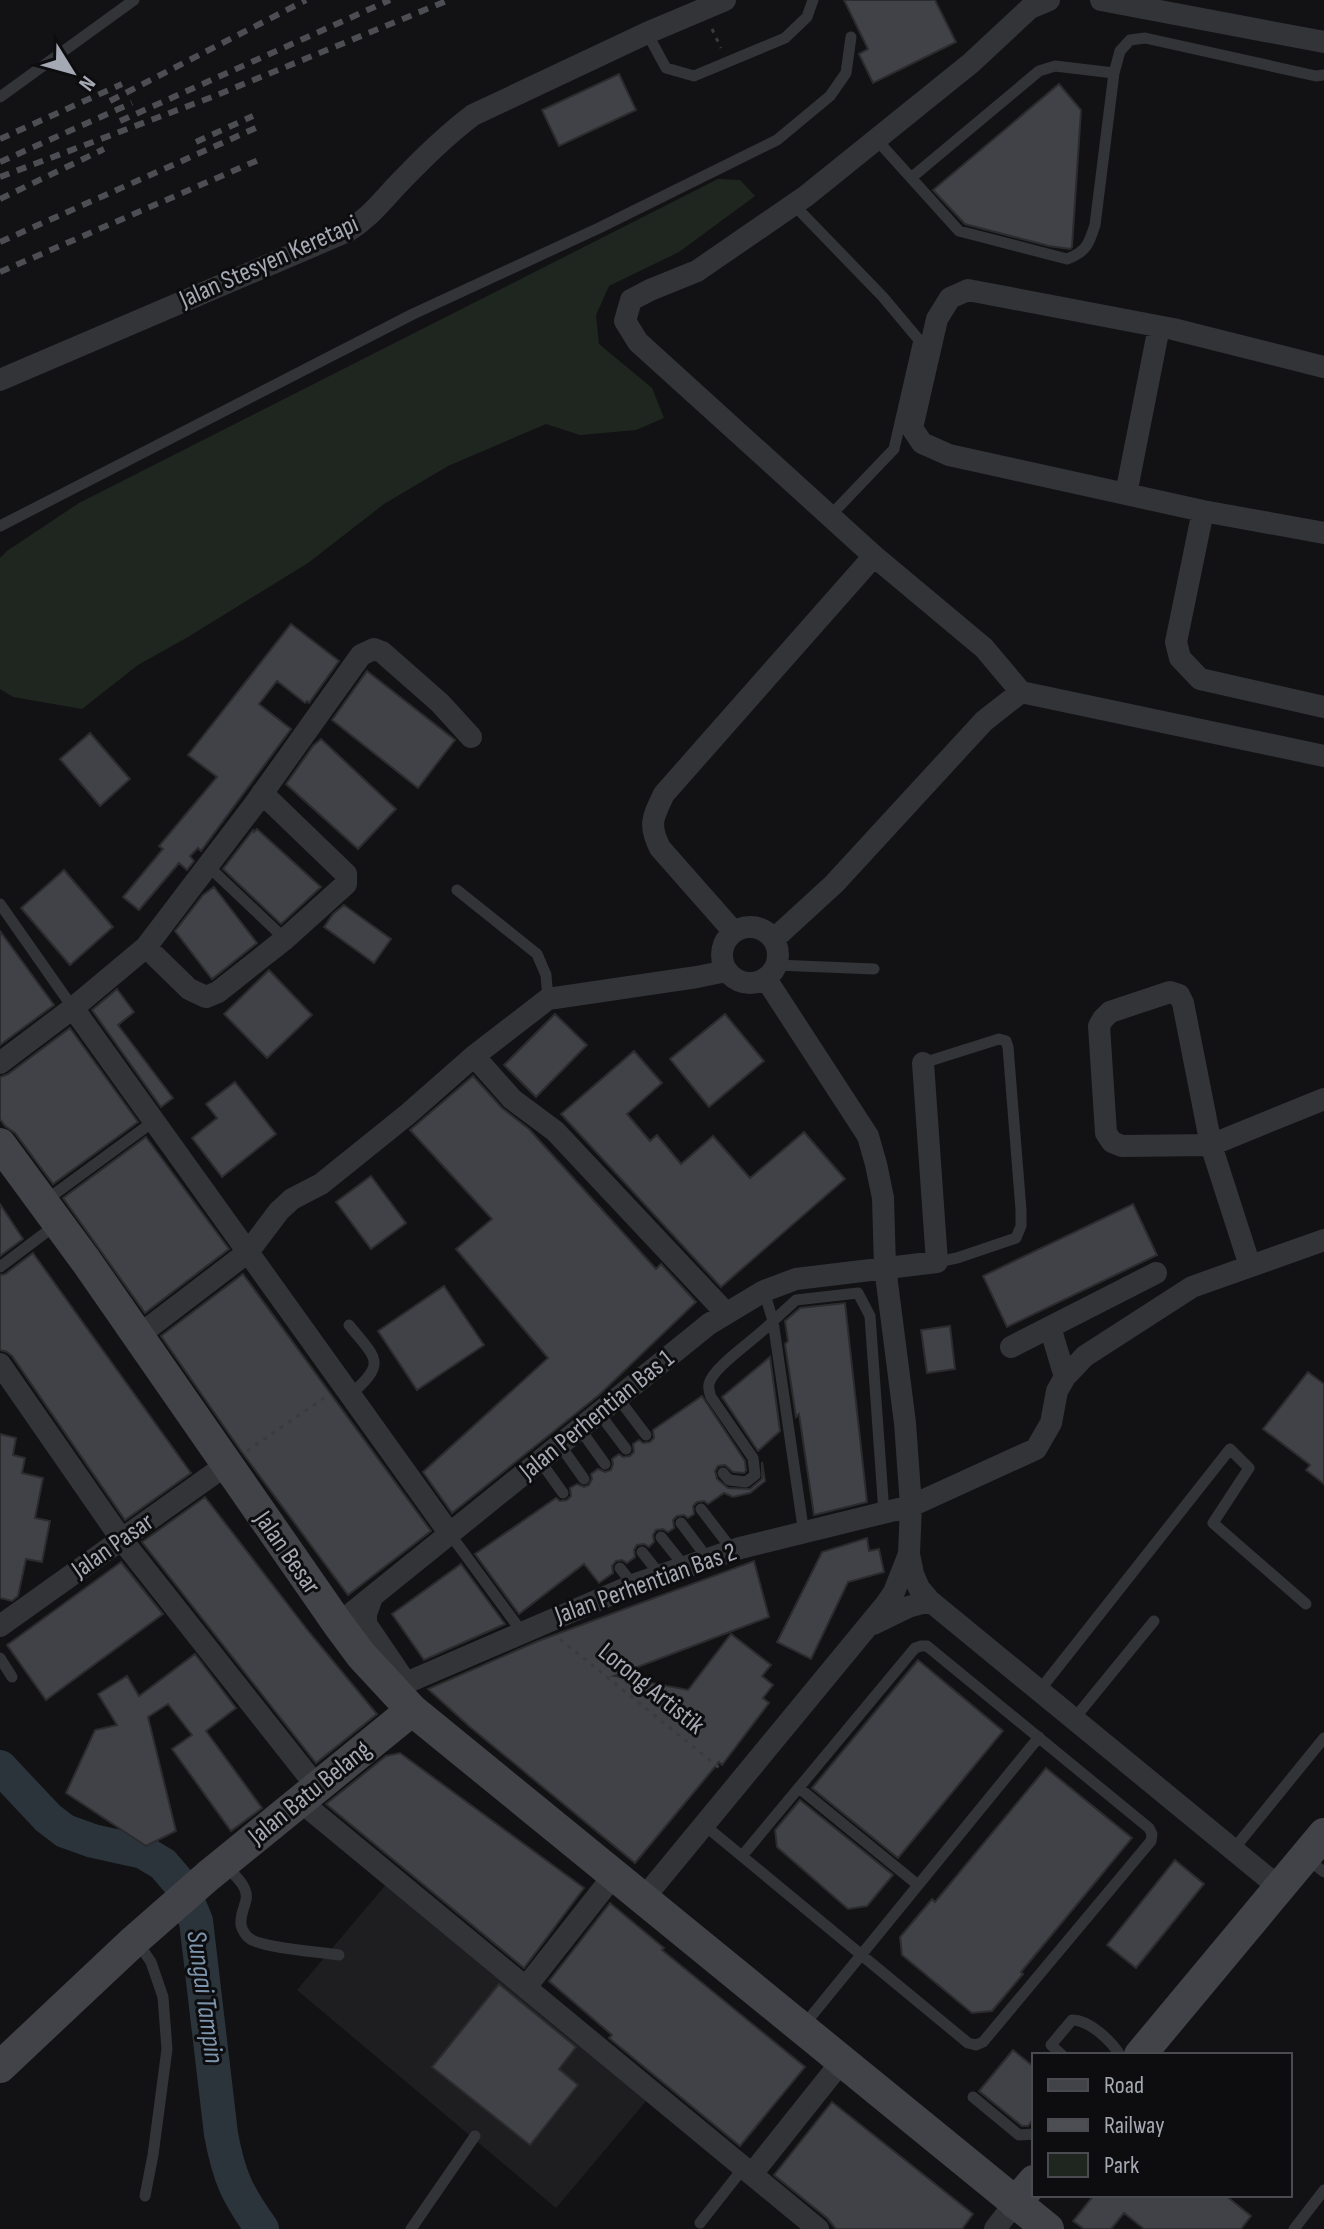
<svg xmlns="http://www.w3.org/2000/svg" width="1324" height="2229" font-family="'Sofia Sans Condensed',sans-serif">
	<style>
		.built { fill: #1e1e20 }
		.green { fill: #1f2620 }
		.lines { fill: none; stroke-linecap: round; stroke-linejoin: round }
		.river { stroke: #2c343b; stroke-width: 34 }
		.building { fill: #414247; stroke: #2c2c2f; stroke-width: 2 }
		.path { stroke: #3a3b3f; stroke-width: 3; stroke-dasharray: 4 6; stroke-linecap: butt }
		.lane { stroke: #333438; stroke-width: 11 }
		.street { stroke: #333438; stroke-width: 22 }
		.secondary { stroke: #424348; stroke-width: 32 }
		.rail { stroke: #4d4e53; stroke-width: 6; stroke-dasharray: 10 8; stroke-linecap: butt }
		.labels { text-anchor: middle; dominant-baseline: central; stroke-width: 6; stroke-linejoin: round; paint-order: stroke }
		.street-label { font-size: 26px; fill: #a5a9b3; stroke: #0d0d0f }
		.water-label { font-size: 28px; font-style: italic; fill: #7d95ac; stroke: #0d0d0f }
	</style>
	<rect width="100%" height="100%" fill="#121214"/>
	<path class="built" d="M388 1882 647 2100 556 2208 297 1990Z"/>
	<path class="green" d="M718 179 740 180 755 196 679 252 609 286 596 315 599 344 652 388 664 418 636 430 580 435 546 424 448 466 384 504 308 563 188 637 138 665 82 709 13 697 0 689V558L7 551 79 503Z"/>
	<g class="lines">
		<path class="river" d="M0 1767 48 1818 65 1831 93 1841 143 1852 163 1864 181 1885 196 1921 221 2134C229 2177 237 2194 262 2229"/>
	</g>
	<path class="building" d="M844 0H935L956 42 873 83 859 54 868 49Z
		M619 74 636 110 559 146 542 110Z
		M1059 84 1081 110 1072 247 1070 249 1049 246 965 224 933 190Z
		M291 624 339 661 309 703 307 701 305 703 277 681 259 704 291 729 201 851 198 848 190 856 194 861 187 870 179 863 139 910 123 897 163 849 159 846 217 777 188 755Z
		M367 671 455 740 418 788 332 720Z
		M90 733 130 779 100 806 60 759Z
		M321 739 396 809 358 849 286 784 313 746Z
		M257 829 321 887 281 924 223 869 253 830 254 832Z
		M64 870 113 927 70 965 21 908Z
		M214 887 257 943 212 979 175 931 203 895Z
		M344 905 391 939 374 963 324 927 333 914Z
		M0 931 54 1005 0 1045Z
		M269 970 312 1015 267 1058 224 1014Z
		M117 989 134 1012 118 1025 173 1098 161 1107 92 1010Z
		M555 1014 587 1045 536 1097 504 1065Z
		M725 1014 764 1061 709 1107 670 1059Z
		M70 1028 138 1122 53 1184 15 1133 5 1126 0 1119V1077L8 1074Z
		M634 1051 662 1083 627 1114 650 1141 657 1135 681 1164 713 1136 750 1178 804 1132 845 1179 721 1287 561 1114Z
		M473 1076 502 1108 529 1129 656 1269 661 1264 696 1302 599 1395 452 1513 423 1472 548 1358 456 1249 492 1219 410 1130Z
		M235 1082 276 1134 222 1177 192 1138 217 1118 206 1104Z
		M146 1137 229 1249 145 1313 63 1198Z
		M371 1176 406 1223 371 1249 336 1202Z
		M0 1204 23 1239 0 1256Z
		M1133 1204 1157 1255 1007 1327 983 1276Z
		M33 1253 191 1473 125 1520 12 1356 7 1352 0 1350V1275L5 1274Z
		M243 1274 431 1531 348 1595 241 1451 161 1336Z
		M444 1286 484 1345 417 1390 378 1331Z
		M845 1303 867 1502 814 1515 799 1414 796 1417 785 1344 788 1341 785 1321 800 1308Z
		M950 1326 955 1369 927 1373 921 1330Z
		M770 1357 780 1431 758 1451 722 1397Z
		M1308 1372 1324 1384V1484L1306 1470 1310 1465 1263 1429Z
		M702 1396 745 1461 746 1471 744 1473 733 1472 725 1465 718 1466 715 1471 717 1479 728 1488 750 1489 762 1479V1462L765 1481 750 1493 733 1497 724 1493 708 1504 704 1501 697 1502 693 1506 694 1514 688 1518 684 1515 677 1516 673 1520 674 1528 668 1532 663 1529 656 1530 653 1535 654 1542 649 1547 644 1544 637 1545 634 1550 635 1557 627 1563 622 1560 616 1561 612 1566 613 1573 599 1583 584 1564 519 1614 475 1554 556 1498 560 1501 567 1500 571 1496 570 1488 577 1484 584 1487 589 1485 592 1479 591 1474 598 1469 605 1472 611 1470 613 1464 612 1459 619 1454 623 1457 630 1456 634 1452 633 1444 639 1440 643 1443 650 1442 654 1438 653 1430Z
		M0 1434 16 1438 13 1455 25 1458 22 1473 43 1478 35 1518 50 1521 42 1562 26 1559 18 1596 12 1601 0 1598Z
		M205 1497 309 1632 377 1714 316 1763 142 1542Z
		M867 1538 869 1551 879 1549 884 1572 848 1582 811 1659 777 1642 822 1552Z
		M754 1561 769 1617 614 1676 688 1690 731 1634 771 1665 762 1676 773 1685 763 1698 769 1703 722 1765 719 1762 635 1863 470 1727 428 1689 538 1641Z
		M121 1562 163 1614 46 1700 7 1645Z
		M461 1564 505 1624 424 1660 392 1614Z
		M195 1654 236 1708 206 1731 262 1808 231 1831 172 1749 192 1735 168 1704 148 1717 176 1831 146 1846 66 1793 95 1730 117 1725 98 1694 127 1676 139 1696Z
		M918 1660 1003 1731 898 1858 812 1788Z
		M400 1753 584 1888 524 1968 326 1804 386 1756Z
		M1046 1768 1132 1838 1021 1972 1023 1974 992 2011 972 2013 902 1955 900 1937 932 1899 935 1902Z
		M800 1800 893 1875 867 1906 848 1909 777 1847 775 1830Z
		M1175 1860 1204 1884 1136 1968 1107 1945Z
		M610 1903 664 1948 662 1950 805 2067 740 2146 609 2038 612 2035 549 1981Z
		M499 1984 576 2047 559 2069 578 2085 530 2145 432 2067Z
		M1013 2050 1034 2067V2118L1028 2126H1022L979 2091Z
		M832 2102 973 2214 962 2229H836L827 2218 774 2175Z
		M1094 2195H1225L1251 2216 1241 2229H1144L1124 2213 1111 2229H1084L1073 2221Z"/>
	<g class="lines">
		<path class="path" d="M712 29 721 48
			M247 1451 327 1396
			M560 1639 722 1770"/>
		<path class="lane" d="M647 33 666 68 694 76 785 38 807 17 813 0
			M0 97 134 0
			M876 139 959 231 1067 259C1086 252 1089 244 1095 225L1114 73 1120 51 1130 40 1145 38 1316 76 1324 75
			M911 178 1039 71 1055 66 1114 73
			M794 205 883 297 919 340 894 449 830 516
			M0 526 413 314 599 228 777 140 830 96 846 73 851 37
			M208 866 285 939
			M457 890 537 954 546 975 548 999
			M0 904 73 1008
			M776 965 874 969
			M923 1063 999 1039 1006 1041 1008 1047 1021 1210V1226L1016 1238 957 1258 937 1262
			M45 1201 154 1121
			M0 1267 57 1224
			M349 1325C376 1359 388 1362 350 1395
			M618 1398 646 1435
			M599 1413 626 1449
			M580 1429 605 1464
			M560 1445 584 1479
			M540 1461 563 1493
			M723 1473 729 1480 746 1482 755 1475 753 1458 711 1397C710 1395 708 1387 709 1384 712 1367 759 1337 773 1321L764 1291
			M701 1509 733 1551
			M681 1523 708 1559
			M450 1534 522 1632
			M804 1534 773 1321 796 1300 858 1293 870 1316 884 1513
			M661 1537 685 1567
			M642 1552 661 1576
			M620 1568 633 1585
			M0 1658 12 1677
			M1039 1691 1230 1449 1249 1468 1213 1523 1306 1604
			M1074 1719 1154 1621
			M799 1788 918 1885
			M703 1824 968 2043 976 2045 983 2042 1151 1841 1152 1834 1149 1828 927 1646H921L915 1648 742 1856
			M1233 1850 1324 1738
			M1306 1858 1324 1872
			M224 1864C233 1874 249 1886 246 1900 244 1909 240 1915 241 1925 242 1930 246 1937 252 1940 267 1948 319 1952 339 1955
			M136 1940 151 1962 163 1997 167 2049 153 2155 145 2196
			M804 2025 1039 1737
			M1062 2055 1051 2045 1072 2020C1090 2020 1111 2041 1120 2055
			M973 2097 1019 2135 1034 2134
			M700 2223 744 2167
			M411 2229 475 2136
			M1294 2229 1324 2190"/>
		<path class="street" d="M1049 0 1030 8 971 63 806 196 697 271 650 290 631 300 625 321 638 342 874 556 984 648 1021 692 1324 756
			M1101 0 1324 42
			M1324 367 1173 329 968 290 950 298 937 319 912 428 922 443 949 455 1203 511 1324 533
			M0 380 348 231C371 217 384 198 403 179 425 156 448 134 473 115L647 33 725 0
			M1126 494 1159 327
			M1203 511 1176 642 1180 658 1200 679 1324 707
			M722 955a28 28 0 1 1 56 0a28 28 0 1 1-56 0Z
			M734 932 660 848C648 824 653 817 664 794L874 556
			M774 939 834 884 984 721 1021 692
			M146 947 189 989 206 997 218 992 285 939 346 884V874L262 793
			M766 979 868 1136 876 1164 883 1198 885 1267 905 1423 911 1506 909 1554 913 1574 919 1588 930 1601 1280 1888
			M73 1008 450 1534
			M474 1056 512 1099 555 1131 726 1313
			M0 1063 73 1008 146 947 254 805 361 655 374 649 382 652 440 703 471 737
			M1250 1266 1211 1145 1183 1003 1179 995 1170 992 1110 1012 1103 1019 1099 1026 1106 1133 1112 1142 1122 1146 1211 1145 1324 1099
			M1050 1327 1065 1377
			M138 1336 248 1252 279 1211 292 1199 321 1184 408 1114 474 1056 548 999 697 977 726 971
			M1011 1347 1156 1273
			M0 1364 122 1540 317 1787
			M372 1597 366 1614V1624L406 1683
			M338 1624 709 1324 764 1291 796 1279 937 1262 923 1063
			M873 1624 908 1607 930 1601
			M0 1626 226 1465
			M392 1689 633 1585 740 1548 911 1506 1036 1449 1051 1423 1057 1391 1065 1377 1085 1356 1192 1287 1324 1240
			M300 1801 818 2229
			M643 1899 886 1604 894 1592 909 1554
			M526 1987 614 1875
			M752 2174 842 2061
			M995 2229 1015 2203"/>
		<path class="secondary" d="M0 1144 86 1261 338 1624 361 1655 412 1710 1048 2229
			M1140 2055 1324 1834
			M0 2067 135 1940 208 1876 412 1710
			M1015 2203 1034 2181"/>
		<path class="rail" d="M110 101 306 0
			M120 121 390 0
			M0 139 122 84
			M196 142 253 116
			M0 162 132 103
			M0 177 212 97 449 0
			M0 199 104 149
			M0 242 258 127
			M0 272 263 158"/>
	</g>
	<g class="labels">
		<g class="street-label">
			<text transform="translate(269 262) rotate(-24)">Jalan Stesyen Keretapi</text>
			<text transform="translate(597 1415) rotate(-39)">Jalan Perhentian Bas 1</text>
			<text transform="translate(113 1546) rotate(-35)">Jalan Pasar</text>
			<text transform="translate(287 1553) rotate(55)">Jalan Besar</text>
			<text transform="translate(646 1584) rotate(-20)">Jalan Perhentian Bas 2</text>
			<text transform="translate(651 1689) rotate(39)">Lorong Artistik</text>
			<text transform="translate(310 1793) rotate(-39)">Jalan Batu Belang</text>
		</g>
		<g class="water-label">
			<text transform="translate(205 1997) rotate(82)">Sungai Tampin</text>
		</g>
	</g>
	<rect x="1032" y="2053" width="260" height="144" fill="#0d0d0f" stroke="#4a4b51" stroke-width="2"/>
	<rect x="1048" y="2079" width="40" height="12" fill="#424348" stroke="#4a4b51" stroke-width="2"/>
	<text x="1104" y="2093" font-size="24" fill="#a5a9b3">Road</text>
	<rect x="1048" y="2119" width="40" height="12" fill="#4d4e53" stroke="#4a4b51" stroke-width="2"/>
	<text x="1104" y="2133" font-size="24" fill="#a5a9b3">Railway</text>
	<rect x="1048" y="2153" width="40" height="24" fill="#1f2620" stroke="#4a4b51" stroke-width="2"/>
	<text x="1104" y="2173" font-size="24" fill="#a5a9b3">Park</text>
	<g transform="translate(72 72) rotate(127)" stroke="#0d0d0f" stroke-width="6" paint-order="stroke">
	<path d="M0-6L14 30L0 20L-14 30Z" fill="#a5a9b3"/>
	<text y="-12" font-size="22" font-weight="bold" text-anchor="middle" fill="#a5a9b3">N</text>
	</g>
</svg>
